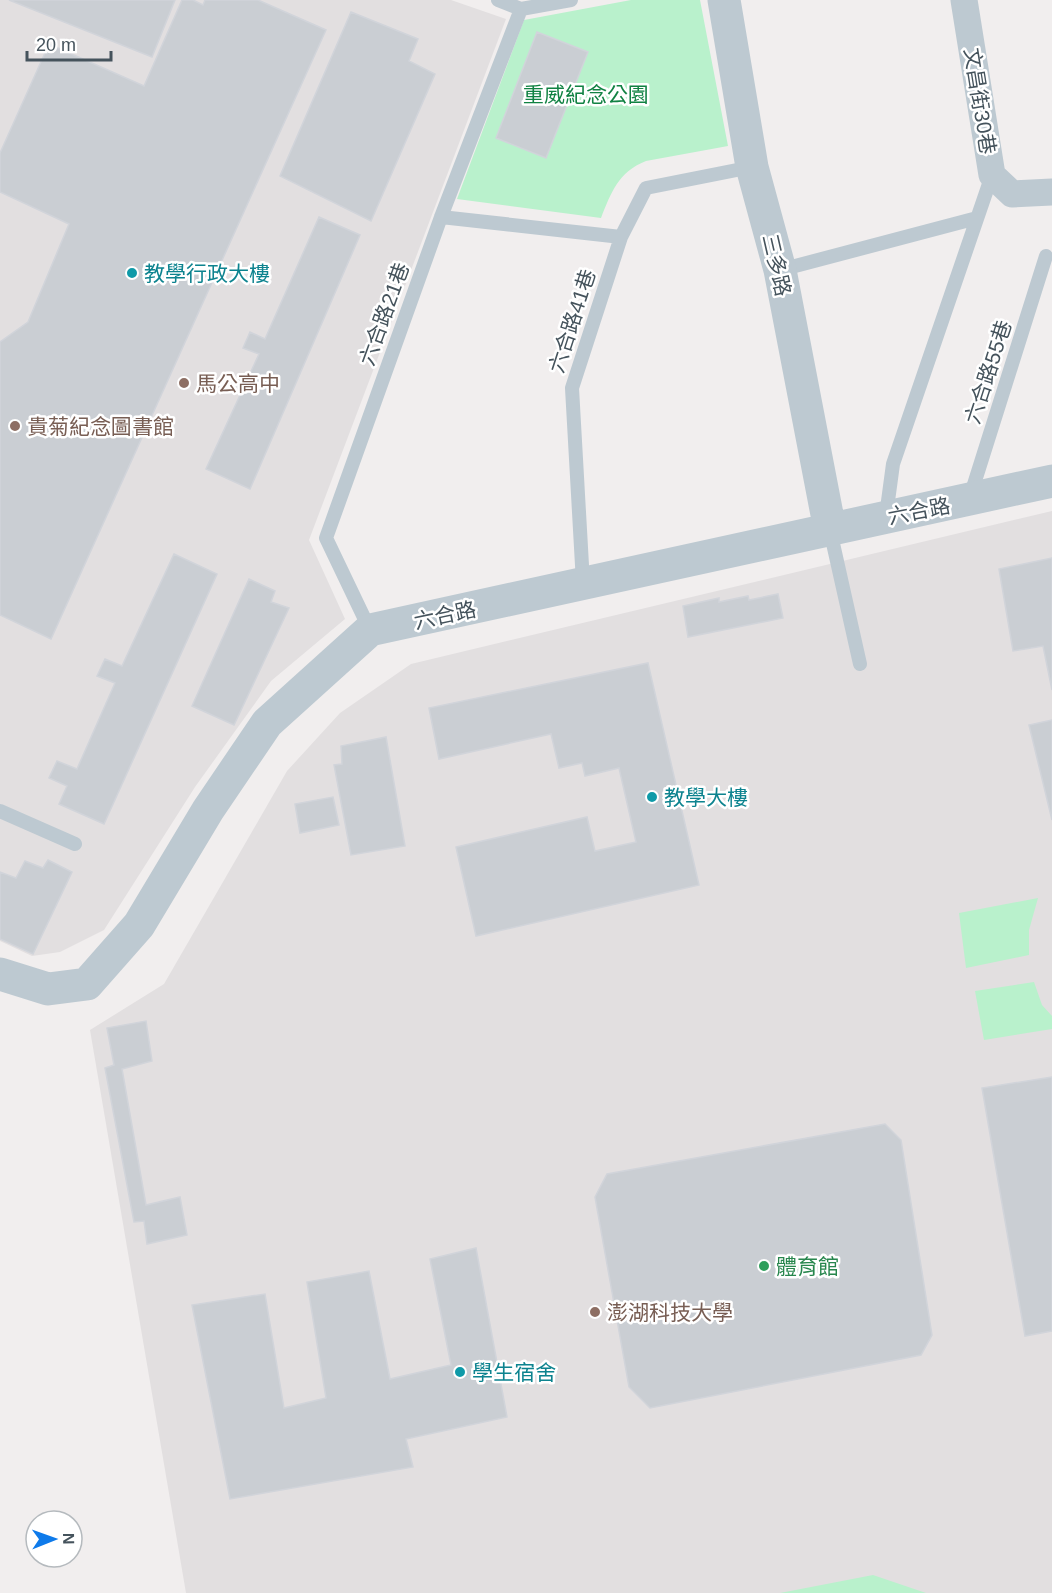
<svg xmlns="http://www.w3.org/2000/svg" width="1052" height="1593" font-family="Helvetica,'Noto Sans TC',sans-serif">
	<style>
		.education { fill: #e2dfe0 }
		.green { fill: #b9f1cc }
		.building { fill: #caced3; stroke: #d1d4da; stroke-width: 1.5 }
		.lines { fill: none; stroke-linecap: round; stroke-linejoin: round }
		.service { stroke: #bdc9d1; stroke-width: 14 }
		.minor { stroke: #bdc9d1; stroke-width: 27 }
		.tertiary { stroke: #bdc9d1; stroke-width: 33 }
		.culture-dot { fill: #0f9aa8; stroke: #fff; stroke-width: 2 }
		.education-dot { fill: #8d6e63; stroke: #fff; stroke-width: 2 }
		.leisure-dot { fill: #2e9e5b; stroke: #fff; stroke-width: 2 }
		.labels { text-anchor: middle; dominant-baseline: central; stroke-width: 5; stroke-linejoin: round; paint-order: stroke }
		.park-label { font-size: 21px; fill: #118243; stroke: #fff }
		.street-label { font-size: 21px; fill: #45535c; stroke: #fff }
		.culture-label { font-size: 21px; fill: #0d838f; stroke: #fff; text-anchor: start }
		.education-label { font-size: 21px; fill: #785e54; stroke: #fff; text-anchor: start }
		.leisure-label { font-size: 21px; fill: #27864d; stroke: #fff; text-anchor: start }
	</style>
	<rect width="100%" height="100%" fill="#f1eeee"/>
	<path class="education" d="M0 0H451L506 19 309 540 345 619 271 681 195 787 104 930 60 952 32 956 0 941Z
		M1052 511V1593H186L90 1030 164 984 287 771 340 713 411 664Z"/>
	<path class="green" d="M631 0H700L728 146 646 161C618 172 611 193 601 218L457 199 524 20Z
		M1038 898 1029 930V955L966 968 959 913Z
		M1034 982 1042 1005 1052 1016V1029L984 1040 975 991Z
		M873 1575 926 1593H780Z"/>
	<path class="building" d="M9 0H175L152 57Z
		M182 0H193L203 5 205 0H258L326 30 51 639 0 615V342L28 322 69 224 0 192V153L49 44 144 86Z
		M351 12 418 39 409 61 435 74 371 221 280 176Z
		M537 32 588 52 546 158 496 138Z
		M319 217 360 235 250 489 206 469 259 354 243 348 250 332 265 339Z
		M174 554 217 574 104 824 59 804 67 786 49 778 57 761 77 769 115 683 97 676 105 659 122 666Z
		M1052 558V690L1043 646 1013 651 999 569Z
		M249 579 275 591 271 602 289 608 234 725 192 706Z
		M778 594 783 618 688 637 683 606 719 598V602L748 596 749 600Z
		M648 663 699 885 476 936 456 847 587 817 595 851 636 842 619 768 585 776 582 763 559 768 551 734 439 759 429 708Z
		M1052 720V820L1029 725Z
		M386 737 405 846 351 855 334 765 342 764 341 746Z
		M333 797 339 825 300 833 295 804Z
		M48 860 72 872 33 954 0 939V872L16 878 25 861 43 868Z
		M146 1021 152 1061 122 1069 146 1205 180 1197 187 1235 147 1244 144 1221 134 1222 105 1068 114 1065 107 1028Z
		M1052 1077V1331L1025 1336 982 1088Z
		M885 1124 901 1140 932 1335 921 1355 650 1408 629 1387 595 1197 607 1174Z
		M476 1248 507 1417 406 1439 413 1467 230 1499 192 1305 265 1294 284 1408 326 1398 307 1282 369 1271 390 1379 451 1365 430 1259Z"/>
	<g class="lines">
		<path class="service" d="M498 0 521 9 571 0
			M441 217 621 237
			M780 270 977 218
			M970 497 1046 256
			M886 516 893 464 992 175
			M830 530 860 664
			M583 583 572 388 621 237 646 188 752 167
			M370 630 326 538 441 217 521 9
			M0 811 75 844"/>
		<path class="minor" d="M964 0 992 175 1012 194 1052 192"/>
		<path class="tertiary" d="M724 0 752 167 780 270 830 530
			M0 974 48 989 87 984 139 925 208 810 267 723 370 630 1052 481"/>
	</g>
	<g class="culture-dot">
		<circle cx="132" cy="273" r="6"/>
		<circle cx="652" cy="797" r="6"/>
		<circle cx="460" cy="1372" r="6"/>
	</g>
	<g class="education-dot">
		<circle cx="184" cy="383" r="6"/>
		<circle cx="15" cy="426" r="6"/>
		<circle cx="595" cy="1312" r="6"/>
	</g>
	<circle class="leisure-dot" cx="764" cy="1266" r="6"/>
	<g class="labels">
		<g class="park-label">
			<text x="586" y="94">重威紀念公園</text>
		</g>
		<g class="street-label">
			<text transform="translate(980 101) rotate(81)">文昌街30巷</text>
			<text transform="translate(777 265) rotate(77)">三多路</text>
			<text transform="translate(384 314) rotate(-70)">六合路21巷</text>
			<text transform="translate(572 321) rotate(-72)">六合路41巷</text>
			<text transform="translate(988 372) rotate(-72)">六合路55巷</text>
			<text transform="translate(919 511) rotate(-11)">六合路</text>
			<text transform="translate(445 615) rotate(-12)">六合路</text>
		</g>
		<g class="culture-label">
			<text x="144" y="273">教學行政大樓</text>
			<text x="664" y="797">教學大樓</text>
			<text x="472" y="1372">學生宿舍</text>
		</g>
		<g class="education-label">
			<text x="196" y="383">馬公高中</text>
			<text x="27" y="426">貴菊紀念圖書館</text>
			<text x="607" y="1312">澎湖科技大學</text>
		</g>
		<g class="leisure-label">
			<text x="776" y="1266">體育館</text>
		</g>
	</g>
	<g transform="translate(54 1539) rotate(89)"><circle r="28" fill="#ffffff" stroke="#b5babe" stroke-width="1.5"/>
	<path d="M0-4.5L10 22L0 15L-10 22Z" fill="#0e7aea"/>
	<text y="-9" font-size="16" font-weight="bold" text-anchor="middle" fill="#45535c">N</text>
	</g>
	<path d="M27 51v9h84v-9" fill="none" stroke="#45535c" stroke-width="3"/>
	<text x="36" y="51" font-size="18" fill="#45535c" stroke="#ffffff" stroke-width="4.5" paint-order="stroke">20 m</text>
</svg>
